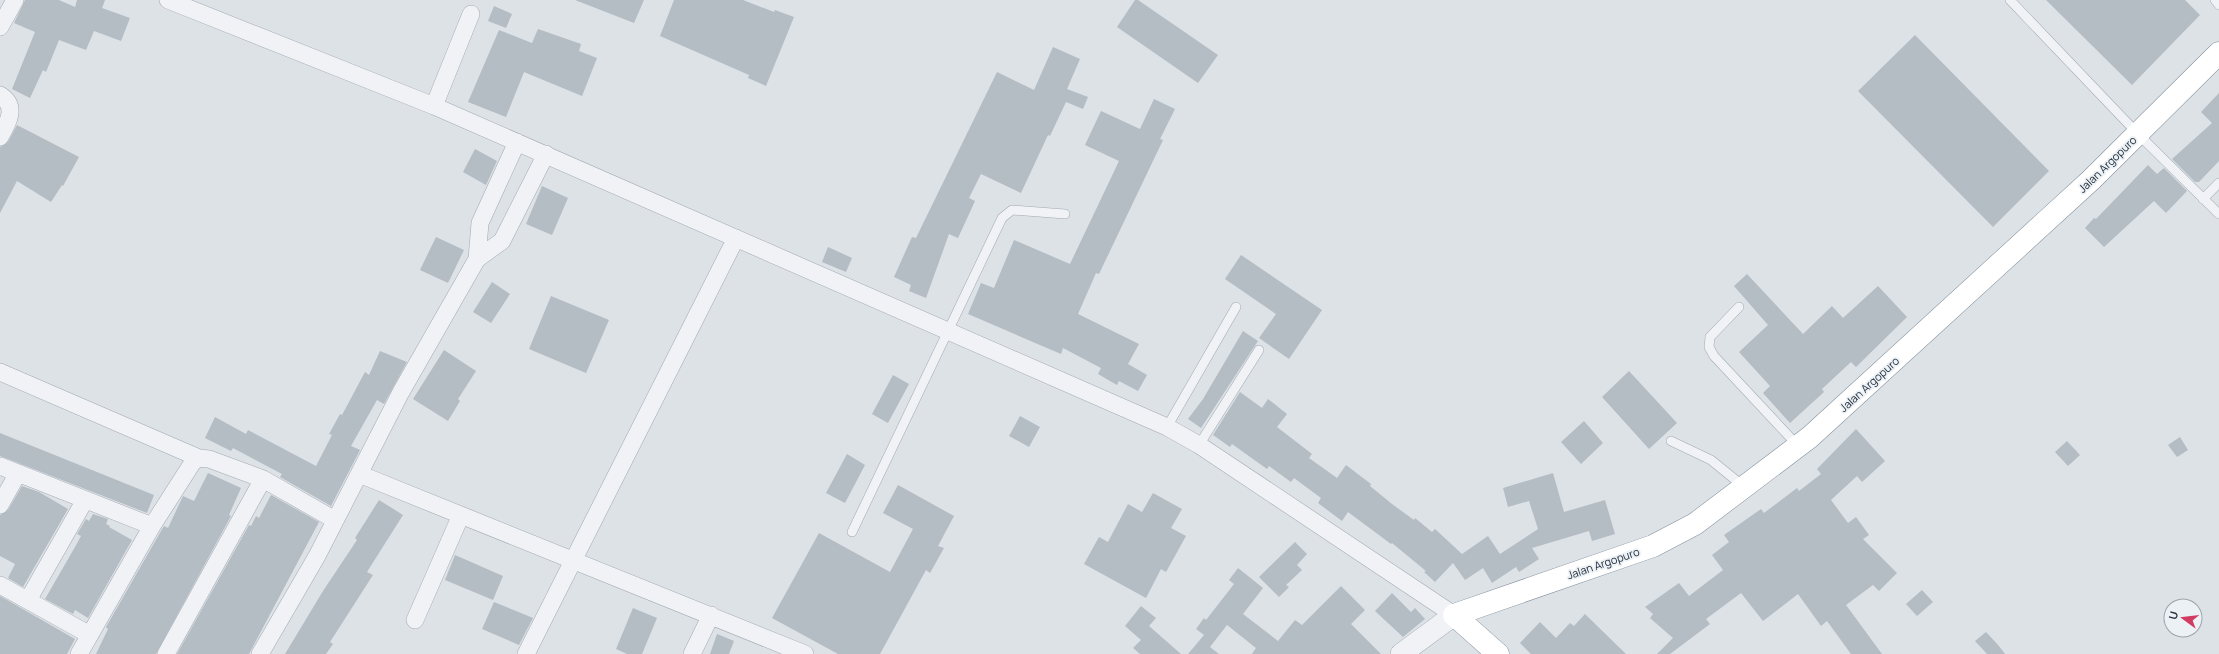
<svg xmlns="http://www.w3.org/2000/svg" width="2219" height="654" font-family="Manrope,sans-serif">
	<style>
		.building { fill: #b4bcc4 }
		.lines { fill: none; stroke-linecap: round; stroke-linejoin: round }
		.service-casing { stroke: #a2a9b1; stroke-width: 10 }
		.minor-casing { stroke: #a2a9b1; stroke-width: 18 }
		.tertiary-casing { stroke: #a2a9b1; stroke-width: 22 }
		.trunk-casing { stroke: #84919e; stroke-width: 23 }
		.service { stroke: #f0f2f6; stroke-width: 9 }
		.minor { stroke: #f0f2f6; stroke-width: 17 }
		.tertiary { stroke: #f0f2f6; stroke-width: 21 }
		.trunk { stroke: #fff; stroke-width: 22 }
		.labels { text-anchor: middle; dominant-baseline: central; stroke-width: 3.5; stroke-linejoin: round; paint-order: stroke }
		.street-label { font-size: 11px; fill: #26313e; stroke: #ecf1f5 }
	</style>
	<rect width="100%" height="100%" fill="#dde2e7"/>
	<path class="building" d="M25 0H59L75 7 77 0H105L102 8 130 18 121 41 94 31 86 50 59 40 46 72 43 70 30 98 12 89 35 32 14 23Z
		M575 0H644L634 23Z
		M674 0H743L774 12 775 10 794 17 766 86 748 78 749 75 660 36Z
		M1135 0H1138L1218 55 1198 83 1117 27Z
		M2046 0H2185L2200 15 2132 85Z
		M494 6 512 14 506 28 488 21Z
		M538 29 581 44 579 51 597 58 582 96 524 72 506 117 468 102 499 30 532 43Z
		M1915 35 2049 171 1993 227 1858 91Z
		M1053 47 1080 59 1067 89 1088 97 1083 109 1066 102 1050 136 1048 135 1021 193 981 174 969 198 975 201 958 238 949 234 926 298 909 291 911 285 894 277 912 237 916 238 997 72 1034 90Z
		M2219 93V161L2199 182H2195L2172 159 2212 123 2201 112Z
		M1154 99 1175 109 1160 139 1163 140 1099 274 1096 273 1078 314 1139 344 1128 364 1147 375 1138 391 1119 381 1117 385 1098 374 1101 368 1063 348 1061 354 968 314 981 283 994 288 1014 240 1070 264 1119 161 1085 145 1101 111 1140 129Z
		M17 125 79 157 63 186 62 185 51 202 17 181 0 213V147L8 142Z
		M475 149 497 161 486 185 463 172Z
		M2148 165 2157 174 2164 168 2187 191 2166 213 2154 201 2104 247 2085 228 2094 218 2096 219Z
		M542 186 568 198 552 235 526 224Z
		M436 237 464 250 448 283 420 270Z
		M828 247 852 258 846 272 822 262Z
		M1241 255 1322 310 1289 359 1259 338 1276 314 1225 279Z
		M1747 274 1803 334 1832 306 1843 318 1878 286 1907 317 1856 367 1851 362 1822 389 1824 392 1790 423 1763 393 1770 386 1739 352 1768 325 1734 286Z
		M492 282 510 294 491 323 473 312Z
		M551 296 609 320 586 373 529 349Z
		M1243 331 1258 341 1201 428 1188 419 1203 399Z
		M444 350 476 371 458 399 460 401 448 421 413 399Z
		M380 351 407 362 384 404 377 400 351 446 360 450 331 506 280 477 282 474 233 448 231 451 205 438 215 417 246 434 248 430 316 466 332 435 329 434 340 414 342 415 365 372 369 375Z
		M1629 371 1677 423 1649 449 1602 397Z
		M893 375 909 384 888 423 872 414Z
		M1240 392 1262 408 1268 399 1287 414 1277 427 1312 454 1309 458 1337 478 1346 465 1371 484 1370 486 1392 504 1414 520 1415 518 1432 532 1435 529 1462 554 1488 536 1500 554 1538 529 1529 501 1508 507 1503 488 1553 473 1564 512 1605 500 1615 534 1592 541 1589 531 1532 548 1539 559 1519 572 1516 567 1492 583 1483 568 1465 580 1453 563 1435 582 1424 572 1426 571 1392 543 1391 544 1348 512 1342 521 1318 503 1321 498 1294 478 1291 482 1269 466 1267 469 1232 444 1230 447 1213 435Z
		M1020 416 1040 427 1029 447 1009 436Z
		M1584 421 1603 443 1581 464 1561 442Z
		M1856 429 1885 461 1862 482 1857 476 1831 500 1848 523 1856 517 1869 535 1863 539 1897 573 1879 591 1873 585 1846 605 1882 654H1851L1827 621 1821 626 1798 594 1763 621 1741 593 1706 619 1710 624 1670 654H1657L1673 638 1650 618 1653 614 1645 607 1679 583 1689 596 1723 570 1712 555 1729 542 1724 535 1761 509 1764 513 1797 488 1799 491 1821 474 1817 469Z
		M0 433 154 495 147 513 0 456Z
		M2180 437 2188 450 2177 457 2168 445Z
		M2067 441 2080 455 2068 466 2055 452Z
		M847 454 865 465 845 503 826 493Z
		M208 473 241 488 229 515 231 516 156 654H96L108 629 106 627 161 531 164 526 168 528 183 496 194 501Z
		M898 485 954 516 938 546 944 548 930 573 926 570 880 654H838L772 618 819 533 890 572 913 529 883 513Z
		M22 486 39 492 68 509 23 587 8 578 15 564 0 556V515L8 510Z
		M1153 493 1182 509 1171 528 1186 536 1166 572 1161 569 1146 598 1084 564 1099 537 1108 542 1128 504 1142 512Z
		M271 495 319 522 249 654H177L249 525 251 526 256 516 259 518Z
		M379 500 403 515 367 572 373 575 330 642 333 644 326 654H285L323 591 357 540 355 538Z
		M93 514 108 519 106 524 110 526 109 527 132 540 88 618 75 610 73 614 45 599 75 547 81 536 77 534 86 519 89 521Z
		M1295 542 1307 554 1297 565 1302 570 1286 585 1289 587 1279 597 1259 577Z
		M455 555 503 576 493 600 445 580Z
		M1238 568 1263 588 1243 614 1278 641 1295 620 1302 625 1341 586 1365 610 1351 624 1381 654H1252L1256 648 1227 625 1210 647 1219 654H1188L1204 635 1196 629 1204 618 1206 620 1234 584 1229 580Z
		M1922 590 1933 602 1917 616 1906 604Z
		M1392 593 1411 612 1415 608 1425 619 1403 637 1375 611Z
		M0 596 75 639 67 654H0Z
		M494 602 533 618 519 645 482 629Z
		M1141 606 1156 618 1149 626 1181 654H1140L1133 648 1141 640 1125 626Z
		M633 608 657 618 642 654H627L616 649Z
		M1585 614 1626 654H1531L1520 643 1540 622 1556 638 1570 623 1574 626Z
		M1986 632 1999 646 2005 654H1987L1975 641Z
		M717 634 734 641 729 654H710Z"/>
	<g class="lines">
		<g class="service-casing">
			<path id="service" d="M2010 0 2138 134 2219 214
				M2215 0 2219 5
				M2203 199 2219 183
				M1739 307 1710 337 1709 347 1714 356 1799 447
				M1167 427 1236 307
				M1671 441 1711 460 1743 486
				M1199 445 1259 350
				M852 532 1002 218 1012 210 1065 214"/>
		</g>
		<g class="minor-casing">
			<path id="minor" d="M168 0 434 106 1167 427 1199 445 1454 615
				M0 27 15 0
				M0 95C18 106 8 123 0 137
				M434 106 471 14
				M477 259 480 223 517 142
				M0 372 199 458
				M0 466 152 526
				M359 474 805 654
				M0 505 18 473
				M0 585 90 635
				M28 600 85 500
				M415 620 461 515
				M79 654 152 526 193 462 199 458 209 459 263 479 335 520
				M166 654 263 479
				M260 654 317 556 401 392 477 259 502 241 546 154
				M526 654 736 238
				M692 654 711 615"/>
		</g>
		<g class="tertiary-casing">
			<path id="tertiary" d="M1401 654 1454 615"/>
		</g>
		<g class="trunk-casing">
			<path id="trunk" d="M1498 654 1454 615 1653 546 1695 524 1810 437 2091 180 2219 53"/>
		</g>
		<use href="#service" class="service"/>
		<use href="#minor" class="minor"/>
		<use href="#tertiary" class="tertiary"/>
		<use href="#trunk" class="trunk"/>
	</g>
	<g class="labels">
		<g class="street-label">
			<text transform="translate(2107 164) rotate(-44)">Jalan Argopuro</text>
			<text transform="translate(1869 384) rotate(-42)">Jalan Argopuro</text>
			<text transform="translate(1603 563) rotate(-19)">Jalan Argopuro</text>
		</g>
	</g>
	<g transform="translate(2183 618) rotate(285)"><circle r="19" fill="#ecf1f5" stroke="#9da4ac"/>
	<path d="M0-3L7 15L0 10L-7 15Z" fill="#d23c62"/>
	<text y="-6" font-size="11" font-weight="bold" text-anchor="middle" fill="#26313e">U</text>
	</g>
</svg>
